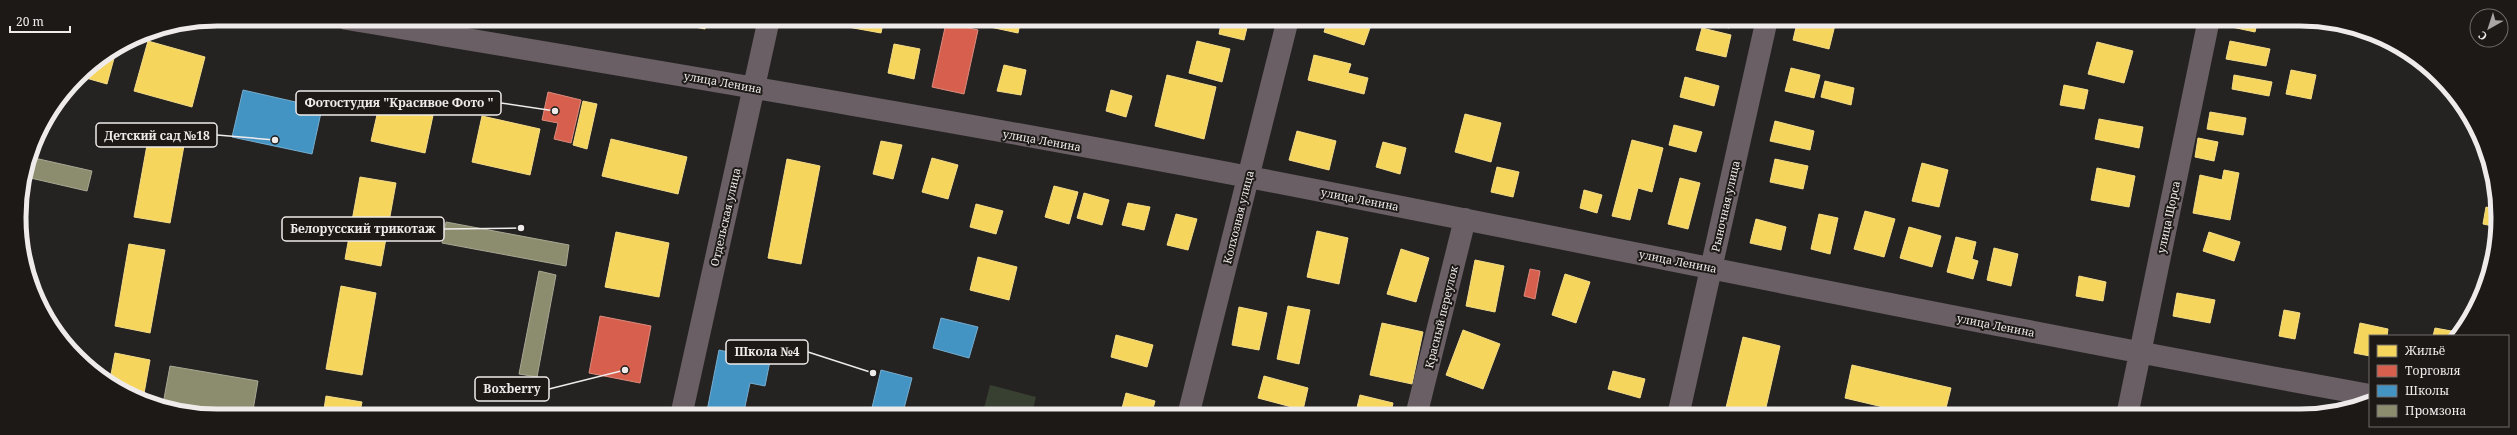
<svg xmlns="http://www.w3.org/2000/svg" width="2517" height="435" font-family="'Noto Serif',serif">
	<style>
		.green { fill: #384031 }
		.homes { fill: #f6d55c; stroke: #f4dc87 }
		.shops { fill: #d6604d; stroke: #dd8a7c }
		.schools { fill: #4393c3; stroke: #76adcf }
		.industry { fill: #8c8c6e; stroke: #a9a893 }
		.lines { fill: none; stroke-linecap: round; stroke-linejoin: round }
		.minor { stroke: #695f64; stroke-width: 22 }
		.labels { text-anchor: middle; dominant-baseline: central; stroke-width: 4; stroke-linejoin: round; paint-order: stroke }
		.street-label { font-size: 11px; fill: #eeebea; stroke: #1c1917 }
		.rim { fill: none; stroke: #eeebea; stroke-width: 5 }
		.leader { fill: none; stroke: #eeebea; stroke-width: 1.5 }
		.callout-dot { fill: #eeebea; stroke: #1c1917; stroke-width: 1.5 }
		.callout { fill: #1c1917; stroke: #eeebea; stroke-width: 1.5 }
		.callout-label { font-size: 12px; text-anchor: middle; font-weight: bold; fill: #eeebea }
	</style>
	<rect width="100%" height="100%" fill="#252322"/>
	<path class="green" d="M990 385 1036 397 1031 416H982Z"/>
	<path class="homes" d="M654 19H707L705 29Z
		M821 19H884L881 33 820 22Z
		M992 19H1021L1018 33 990 27Z
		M1222 19H1249L1244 40 1219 34Z
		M1328 19H1353L1371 25 1364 45 1324 32Z
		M1706 19H1731L1729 28 1705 22Z
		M1798 19 1836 21 1829 49 1793 40Z
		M2229 19H2258L2255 32 2227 26Z
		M1702 28 1731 35 1726 57 1696 50Z
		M148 41 205 57 192 107 134 91Z
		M1197 41 1230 49 1222 82 1189 73Z
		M2230 41 2270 49 2266 66 2226 59Z
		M2097 42 2133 51 2124 83 2088 74Z
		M894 44 920 49 914 79 888 73Z
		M116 51 107 84 79 76Z
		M1314 55 1351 64 1348 73 1368 78 1364 94 1308 80Z
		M1004 65 1026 70 1021 95 997 91Z
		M1791 68 1820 75 1814 98 1785 91Z
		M2291 70 2316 75 2311 99 2286 94Z
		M1167 75 1216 87 1204 139 1155 126Z
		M2234 75 2272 82 2269 96 2232 89Z
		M1685 77 1719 86 1714 106 1680 97Z
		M1825 81 1854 88 1851 105 1821 97Z
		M2064 85 2088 90 2084 109 2060 105Z
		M1111 90 1132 96 1126 117 1106 111Z
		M382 93 435 106 425 153 371 141Z
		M583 101 597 104 587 149 573 145Z
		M2210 112 2246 118 2243 135 2207 129Z
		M1465 114 1501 123 1491 162 1455 152Z
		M482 116 540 129 530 175 472 162Z
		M2099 119 2143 127 2139 148 2095 139Z
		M1775 121 1814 131 1810 150 1770 141Z
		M1674 125 1702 132 1696 152 1669 145Z
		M1297 131 1336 141 1329 170 1289 160Z
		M149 134 185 140 170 223 134 217Z
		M2198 138 2218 142 2214 161 2195 157Z
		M611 139 687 157 678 194 602 176Z
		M1632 140 1663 148 1652 192 1638 188 1630 220 1612 216Z
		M881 141 902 145 893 179 873 174Z
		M1383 142 1406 148 1400 174 1376 167Z
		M932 158 958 165 948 199 922 192Z
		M787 159 820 166 801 264 768 258Z
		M1775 159 1808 166 1803 189 1770 182Z
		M1922 163 1948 170 1939 207 1912 201Z
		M1497 167 1519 172 1513 197 1491 192Z
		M2097 168 2135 176 2129 207 2091 200Z
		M2224 170 2239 173 2230 220 2193 213 2200 175 2222 180Z
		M360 177 396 183 381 266 345 259Z
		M1680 178 1700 183 1688 229 1668 224Z
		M1054 186 1078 192 1069 224 1045 217Z
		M1584 190 1602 195 1597 213 1580 208Z
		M1084 193 1109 200 1102 225 1077 218Z
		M1128 203 1150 207 1144 230 1122 225Z
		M976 204 1003 211 996 234 970 227Z
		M2486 207 2495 209 2497 227 2483 224Z
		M1865 211 1895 219 1884 257 1854 249Z
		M1176 214 1197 219 1188 250 1167 245Z
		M1819 214 1838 218 1830 254 1811 249Z
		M1756 219 1786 227 1781 250 1750 243Z
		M1909 227 1941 236 1932 267 1900 258Z
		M1317 231 1348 238 1339 284 1307 277Z
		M616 232 669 243 659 297 605 287Z
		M2209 232 2240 242 2234 261 2203 251Z
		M1956 237 1976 242 1972 259 1978 261 1973 279 1947 272Z
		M129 244 165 250 150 333 115 326Z
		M1994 248 2018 254 2011 286 1987 280Z
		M1401 249 1429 258 1416 302 1387 294Z
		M978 257 1017 267 1009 300 970 290Z
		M1475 260 1504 266 1495 312 1466 306Z
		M1565 274 1590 282 1576 323 1552 315Z
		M2079 276 2106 282 2103 301 2076 296Z
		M341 286 376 293 362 375 326 369Z
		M2177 293 2215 300 2210 323 2173 316Z
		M1288 306 1310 310 1299 364 1277 359Z
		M1239 307 1267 313 1259 350 1232 345Z
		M2284 310 2300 313 2295 339 2279 336Z
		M1382 323 1423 332 1412 384 1370 375Z
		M2360 323 2388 329 2387 336H2370V356L2354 353Z
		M2435 328 2457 332V333L2455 336H2433Z
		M1463 330 1500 344 1483 389 1446 375Z
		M1116 335 1153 345 1147 367 1111 357Z
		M1743 337 1780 346 1764 416H1724Z
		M115 353 150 360 143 399 130 395 110 380Z
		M1852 365 1951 388 1944 416H1921L1845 398Z
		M1613 371 1645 379 1640 398 1608 389Z
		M1264 376 1308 388 1303 410 1258 398Z
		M1126 393 1155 401 1151 416H1120Z
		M1360 395 1393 403 1390 416H1355Z
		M326 396 362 402 359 416H323Z
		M580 408 619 416H578Z"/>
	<path class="shops" d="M946 23 978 30 964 94 932 87Z
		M548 92 581 100 571 143 554 139 558 123 542 120Z
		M1530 269 1540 271 1535 299 1524 296Z
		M600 316 651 326 640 383 589 373Z"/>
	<path class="schools" d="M243 90 322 108 312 154 232 137Z
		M941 318 978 327 969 358 933 348Z
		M719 350 770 361 765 386 750 383 743 416H706Z
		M881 370 912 378 902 416H870Z"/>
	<path class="industry" d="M30 157 92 171 87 191 26 177Z
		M446 222 569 245 566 266 442 243Z
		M539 271 556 275 537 377 519 374Z
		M170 366 258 381 252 416H219L163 404Z"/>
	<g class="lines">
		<path class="minor" d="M347 19C650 70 953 120 1254 178 1626 250 1997 328 2370 395
			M681 416 769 19
			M1188 416 1288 19
			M1416 416 1465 219
			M1678 416 1767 19
			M2127 416 2209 19"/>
	</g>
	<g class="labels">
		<g class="street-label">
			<text transform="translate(723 82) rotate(10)">улица Ленина</text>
			<text transform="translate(1042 140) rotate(10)">улица Ленина</text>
			<text transform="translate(1360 199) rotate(11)">улица Ленина</text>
			<text transform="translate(1725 206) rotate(-77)">Рыночная улица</text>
			<text transform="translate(725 217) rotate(-77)">Отдельская улица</text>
			<text transform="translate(1238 217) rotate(-76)">Колхозная улица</text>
			<text transform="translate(2168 217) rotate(-78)">улица Щорса</text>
			<text transform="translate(1678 261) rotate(11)">улица Ленина</text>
			<text transform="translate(1441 317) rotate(-76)">Красный переулок</text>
			<text transform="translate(1996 325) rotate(11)">улица Ленина</text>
		</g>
	</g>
	<path d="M0 0H2517V435H0ZM217 26H2300A191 191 0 0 1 2491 217V218A191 191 0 0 1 2300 409H217A191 191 0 0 1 26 218V217A191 191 0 0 1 217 26Z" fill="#1c1917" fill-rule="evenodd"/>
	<path class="rim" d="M217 26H2300A191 191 0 0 1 2491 217V218A191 191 0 0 1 2300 409H217A191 191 0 0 1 26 218V217A191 191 0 0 1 217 26Z"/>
	<path class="leader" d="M555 111L501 103M275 140L217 135M521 228L444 229M873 373L808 352M625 370L549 389"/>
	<g class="callout-dot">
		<circle cx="555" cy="111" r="4"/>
		<circle cx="275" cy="140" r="4"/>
		<circle cx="521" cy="228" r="4"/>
		<circle cx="873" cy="373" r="4"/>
		<circle cx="625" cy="370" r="4"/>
	</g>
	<g class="callout">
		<rect x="296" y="91" width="205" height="24" rx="4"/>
		<rect x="96" y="123" width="121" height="24" rx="4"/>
		<rect x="282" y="217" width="162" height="24" rx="4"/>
		<rect x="726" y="340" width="82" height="24" rx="4"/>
		<rect x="475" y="377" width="74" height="24" rx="4"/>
	</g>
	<g class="callout-label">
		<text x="399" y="107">Фотостудия "Красивое Фото "</text>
		<text x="157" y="140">Детский сад №18</text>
		<text x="363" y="233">Белорусский трикотаж</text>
		<text x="767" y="356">Школа №4</text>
		<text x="512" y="393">Boxberry</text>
	</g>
	<rect x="2369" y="335" width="140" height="92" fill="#1c1917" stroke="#706d6b"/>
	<rect x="2377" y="345" width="20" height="12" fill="#f6d55c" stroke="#706d6b"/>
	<text x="2405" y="355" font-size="12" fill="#eeebea">Жильё</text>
	<rect x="2377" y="365" width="20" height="12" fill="#d6604d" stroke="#706d6b"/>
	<text x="2405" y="375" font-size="12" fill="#eeebea">Торговля</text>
	<rect x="2377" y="385" width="20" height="12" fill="#4393c3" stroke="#706d6b"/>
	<text x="2405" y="395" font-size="12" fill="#eeebea">Школы</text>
	<rect x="2377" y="405" width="20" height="12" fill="#8c8c6e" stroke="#706d6b"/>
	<text x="2405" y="415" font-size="12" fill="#eeebea">Промзона</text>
	<g transform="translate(2489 28) rotate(219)"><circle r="19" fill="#1c1917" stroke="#706d6b"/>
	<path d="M0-3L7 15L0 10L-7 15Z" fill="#a8a5a4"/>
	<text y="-6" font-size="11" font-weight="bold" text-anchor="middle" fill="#eeebea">С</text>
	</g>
	<path d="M10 26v6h60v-6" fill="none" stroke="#eeebea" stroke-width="2"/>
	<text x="16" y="26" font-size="12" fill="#eeebea" stroke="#1c1917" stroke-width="3" paint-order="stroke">20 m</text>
</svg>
